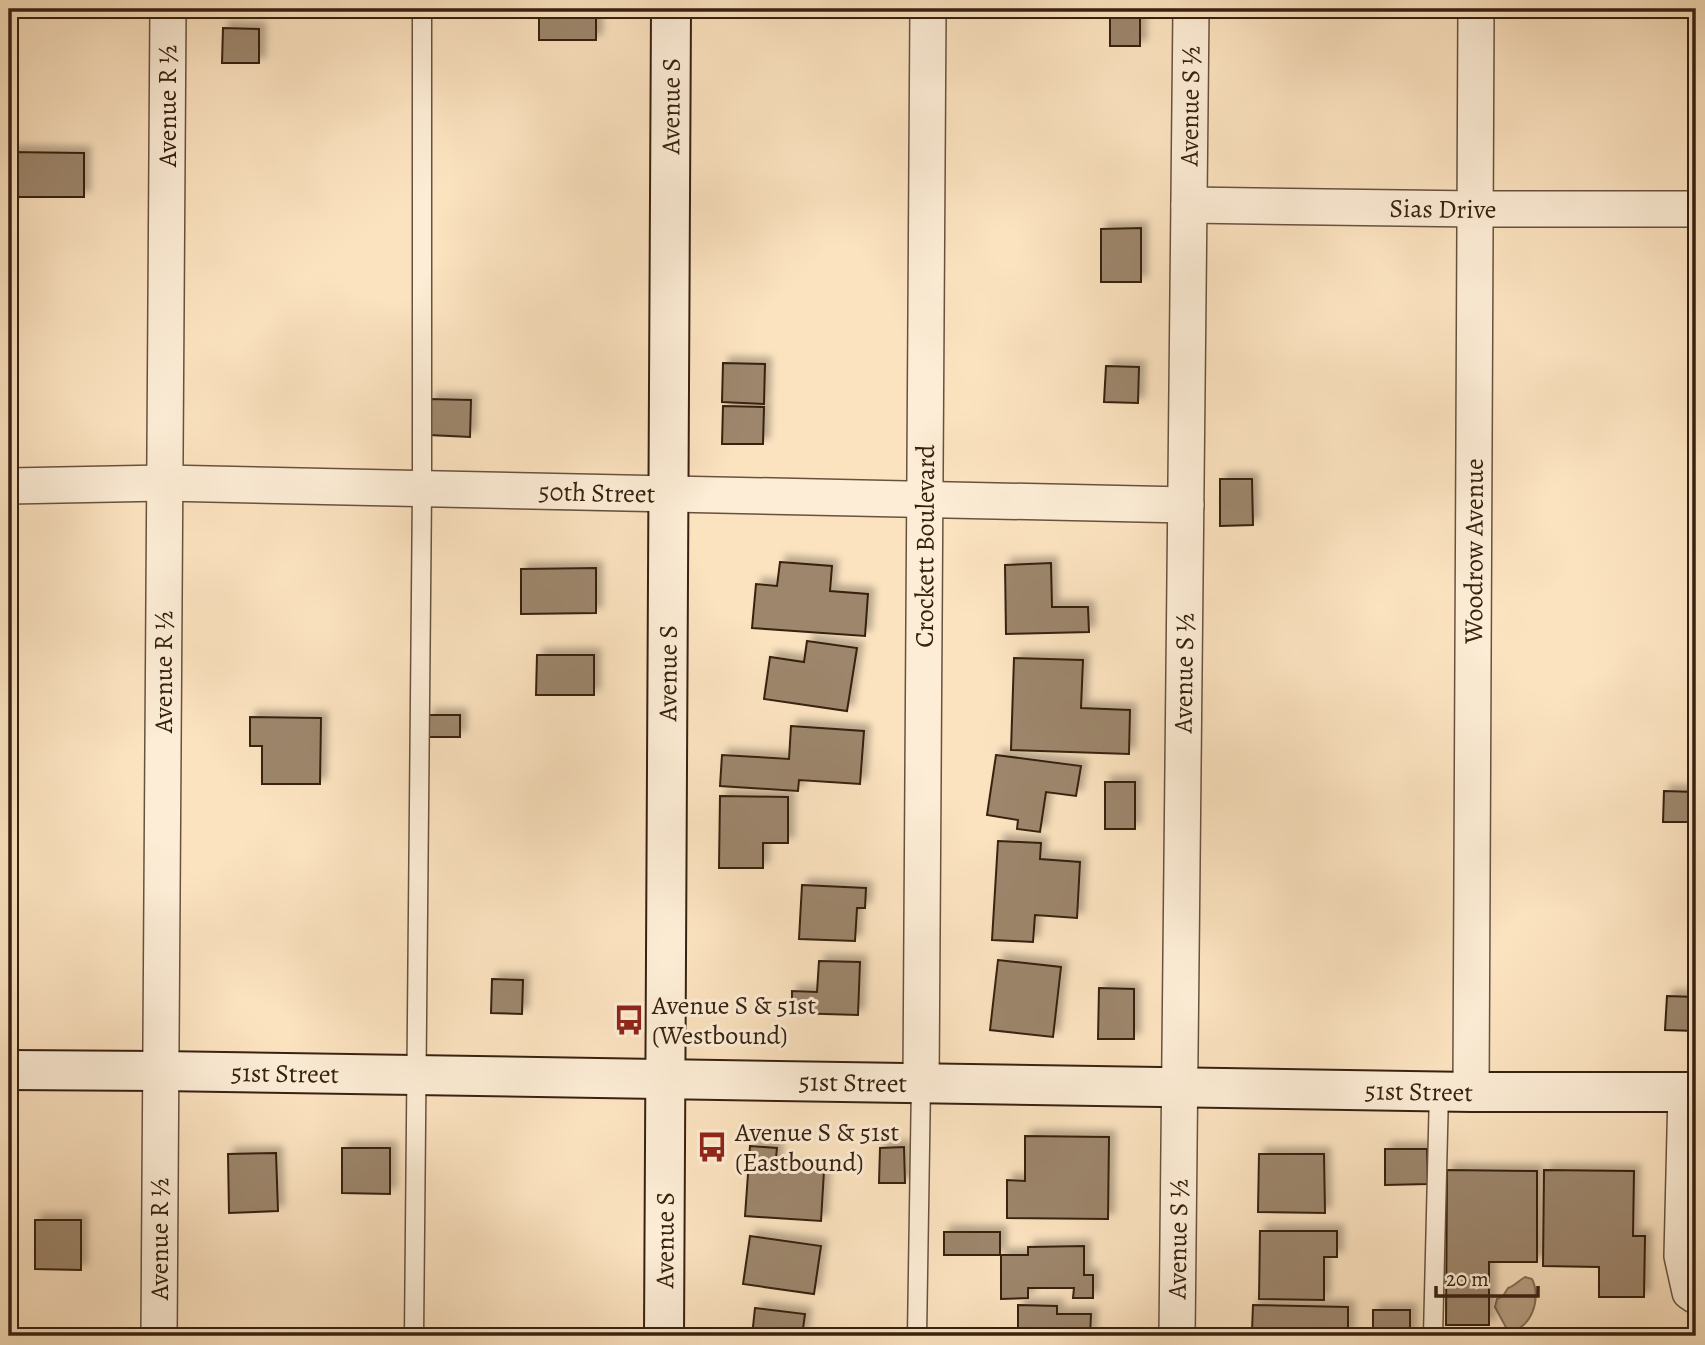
<svg xmlns="http://www.w3.org/2000/svg" width="1705" height="1345" font-family="Alegreya,serif">
	<style>
		.water { fill: #b9a184; stroke: #856e56; stroke-width: 2 }
		.building { fill: #9d866c; stroke: #372111; stroke-width: 2; filter: url(#shadow) }
		.lines { fill: none; stroke-linecap: round; stroke-linejoin: round }
		.lane-casing { stroke: #68523d; stroke-width: 21 }
		.street-casing { stroke: #68523d; stroke-width: 38 }
		.secondary-casing { stroke: #372111; stroke-width: 42 }
		.lane { stroke: #fdedd6; stroke-width: 18 }
		.street { stroke: #fdedd6; stroke-width: 35 }
		.secondary { stroke: #fdedd6; stroke-width: 38 }
		.labels { text-anchor: middle; dominant-baseline: central; stroke-width: 6; stroke-linejoin: round; paint-order: stroke }
		.street-label { font-size: 26px; fill: #372111; stroke: #fdedd6 }
		.poi-label { font-size: 26px; fill: #372111; stroke: #fdedd6; text-anchor: start }
	</style>
	<defs>
		<filter id="shadow"><feDropShadow dx="6" dy="-6" stdDeviation="3.5" flood-color="#0004"/></filter>
	</defs>
	<rect width="100%" height="100%" fill="#fce3c0"/>
	<filter id="stains"><feTurbulence type="fractalNoise" baseFrequency=".00286" numOctaves="4"/><feColorMatrix values="0 0 0 0 .2 0 0 0 0 .09 0 0 0 0 .02 0 0 0 .5 -.17"/></filter>
	<radialGradient id="worn" r=".72"><stop offset=".6" stop-color="#630" stop-opacity="0"/><stop offset="1" stop-color="#630" stop-opacity=".3"/></radialGradient>
	<path class="water" d="M1525 1277 1532 1279C1542 1298 1531 1331 1508 1331L1495 1307 1497 1299 1503 1296 1508 1288C1515 1286 1518 1281 1525 1277Z"/>
	<path class="building" d="M539 9H596V40H539Z
		M1110 16H1140V46H1110Z
		M223 28 259 29V63H222Z
		M9 152 84 153V197H9Z
		M1141 228V282H1101V229Z
		M723 363 765 364 764 404 722 402Z
		M1106 366 1139 367 1138 403 1104 402Z
		M430 399 471 400 470 437 429 435Z
		M723 406 764 407 763 444H722Z
		M1220 479H1252L1253 525 1220 526Z
		M780 562 832 566 830 591 868 594 865 636 752 628 756 584 777 586Z
		M1051 563 1052 607H1088L1089 632 1006 634 1005 565Z
		M596 568V613L521 614V569Z
		M807 641 857 648 847 711 764 699 770 657 804 662Z
		M537 655H594V695H536Z
		M1014 658 1083 660 1081 708 1130 710 1129 754 1011 750Z
		M428 715H460V737H428Z
		M250 717 321 718 320 784H262V746H250Z
		M791 726 864 731 860 784 799 780 798 791 720 786 722 755 789 759Z
		M996 755 1081 766 1076 796 1046 792 1040 832 1017 829 1018 820 987 815Z
		M1105 782H1135V829H1105Z
		M1664 791 1696 792V822H1663Z
		M720 796 788 797V843H763V868H719Z
		M998 841 1041 843 1040 859 1080 862 1077 918 1035 915 1033 942 992 940Z
		M802 885 866 888 865 908H857L855 941 799 939Z
		M998 960 1061 967 1053 1037 990 1030Z
		M819 961 860 962 858 1015 792 1013V991L817 992Z
		M492 979 523 980 522 1014 491 1013Z
		M1099 988 1134 989V1039H1098Z
		M1667 996 1696 997V1031L1665 1030Z
		M1025 1136 1109 1137 1108 1219 1007 1218V1180L1025 1181Z
		M750 1146 777 1148 775 1168 824 1171 821 1221 745 1216Z
		M904 1147 905 1183H879L880 1148Z
		M342 1148H390V1194L342 1193Z
		M1385 1149H1427L1428 1184 1385 1185Z
		M276 1153 278 1211 229 1213 228 1154Z
		M1259 1154H1324L1325 1213 1258 1212Z
		M1447 1170 1537 1171V1262H1489V1325H1446Z
		M1544 1170 1634 1171 1633 1236H1645L1644 1297H1599V1267L1543 1266Z
		M35 1220H81V1270L35 1269Z
		M1260 1231H1337V1257H1324V1300L1259 1299Z
		M944 1232H1000V1255H944Z
		M750 1236 821 1246 814 1294 743 1284Z
		M1084 1246V1275H1093V1298H1073L1074 1288H1028V1298L1001 1299V1255H1028V1247Z
		M1018 1305 1057 1306V1314H1091L1090 1336H1018Z
		M1253 1305 1348 1307V1336H1289V1333L1252 1331Z
		M755 1308 805 1314 802 1336H752Z
		M1373 1310H1410V1336H1373Z"/>
	<g class="lines">
		<g class="lane-casing">
			<path id="lane" d="M414 1336 422 489V9
				M917 1336 921 1083
				M1433 1336 1439 1091"/>
		</g>
		<g class="street-casing">
			<g id="street">
				<path id="s1" d="M1189 205 1476 209H1696"/>
				<path id="s2" d="M9 486 164 483 1186 505"/>
				<path id="s3" d="M921 1083 928 9"/>
				<path id="s4" d="M1471 1092 1476 9"/>
				<path d="M1686 1092 1682 1256 1690 1292 1696 1296"/>
				<path d="M159 1336 168 9"/>
				<path d="M1177 1336 1191 9"/>
			</g>
		</g>
		<g class="secondary-casing">
			<g id="secondary">
				<path id="s5" d="M9 1070 160 1071 1471 1092H1696"/>
				<path id="s6" d="M664 1336 671 9"/>
			</g>
		</g>
		<use href="#lane" class="lane"/>
		<use href="#street" class="street"/>
		<use href="#secondary" class="secondary"/>
	</g>
	<defs>
		<g id="bus-bare" transform="scale(2.415)"><path d="M-5-6H5V4H4V6H2V4H-2V6H-4V4H-5ZM-3.5-4V0h7V-4ZM-3.5 1.2v1.5H-2V1.2ZM2 1.2v1.5H3.5V1.2Z" fill="#8f2418" stroke="#fdedd6" stroke-width="2.5" paint-order="stroke"/></g>
	</defs>
	<g fill-rule="evenodd">
		<use href="#bus-bare" x="629" y="1020"/>
		<use href="#bus-bare" x="712" y="1147"/>
	</g>
	<g class="labels">
		<g class="street-label">
			<text transform="translate(167 106) rotate(-90)">Avenue R ½</text>
			<text stroke="none"><textPath href="#s6" startOffset="1230">Avenue S</textPath></text>
			<text transform="translate(1190 106) rotate(-89)">Avenue S ½</text>
			<text stroke="none"><textPath href="#s1" startOffset="254">Sias Drive</textPath></text>
			<text stroke="none"><textPath href="#s2" startOffset="588">50th Street</textPath></text>
			<text stroke="none"><textPath href="#s3" startOffset="537">Crockett Boulevard</textPath></text>
			<text stroke="none"><textPath href="#s4" startOffset="541">Woodrow Avenue</textPath></text>
			<text transform="translate(163 672) rotate(-90)">Avenue R ½</text>
			<text stroke="none"><textPath href="#s6" startOffset="663">Avenue S</textPath></text>
			<text transform="translate(1184 673) rotate(-89)">Avenue S ½</text>
			<text stroke="none"><textPath href="#s5" startOffset="276">51st Street</textPath></text>
			<text stroke="none"><textPath href="#s5" startOffset="844">51st Street</textPath></text>
			<text stroke="none"><textPath href="#s5" startOffset="1410">51st Street</textPath></text>
			<text transform="translate(159 1239) rotate(-90)">Avenue R ½</text>
			<text stroke="none"><textPath href="#s6" startOffset="96">Avenue S</textPath></text>
			<text transform="translate(1178 1239) rotate(-89)">Avenue S ½</text>
		</g>
		<g class="poi-label">
			<text x="652" y="1005">Avenue S &amp; 51st<tspan x="652" dy="30">(Westbound)</tspan></text>
			<text x="735" y="1132">Avenue S &amp; 51st<tspan x="735" dy="30">(Eastbound)</tspan></text>
		</g>
	</g>
	<rect width="1705" height="1345" fill="none" stroke="#fce3c0" stroke-width="35"/>
	<rect x="10" y="10" width="1684" height="1324" fill="none" stroke="#372111" stroke-width="3.5"/>
	<rect x="18" y="18" width="1670" height="1310" fill="none" stroke="#372111" stroke-width="2"/>
	<path d="M1436 1286v10h102v-10" fill="none" stroke="#372111" stroke-width="3.5"/>
	<text x="1446" y="1286" font-size="21" fill="#372111" stroke="#fdedd6" stroke-width="5" paint-order="stroke">20 m</text>
	<rect width="100%" height="100%" filter="url(#stains)"/>
	<rect width="100%" height="100%" fill="url(#worn)"/>
</svg>
